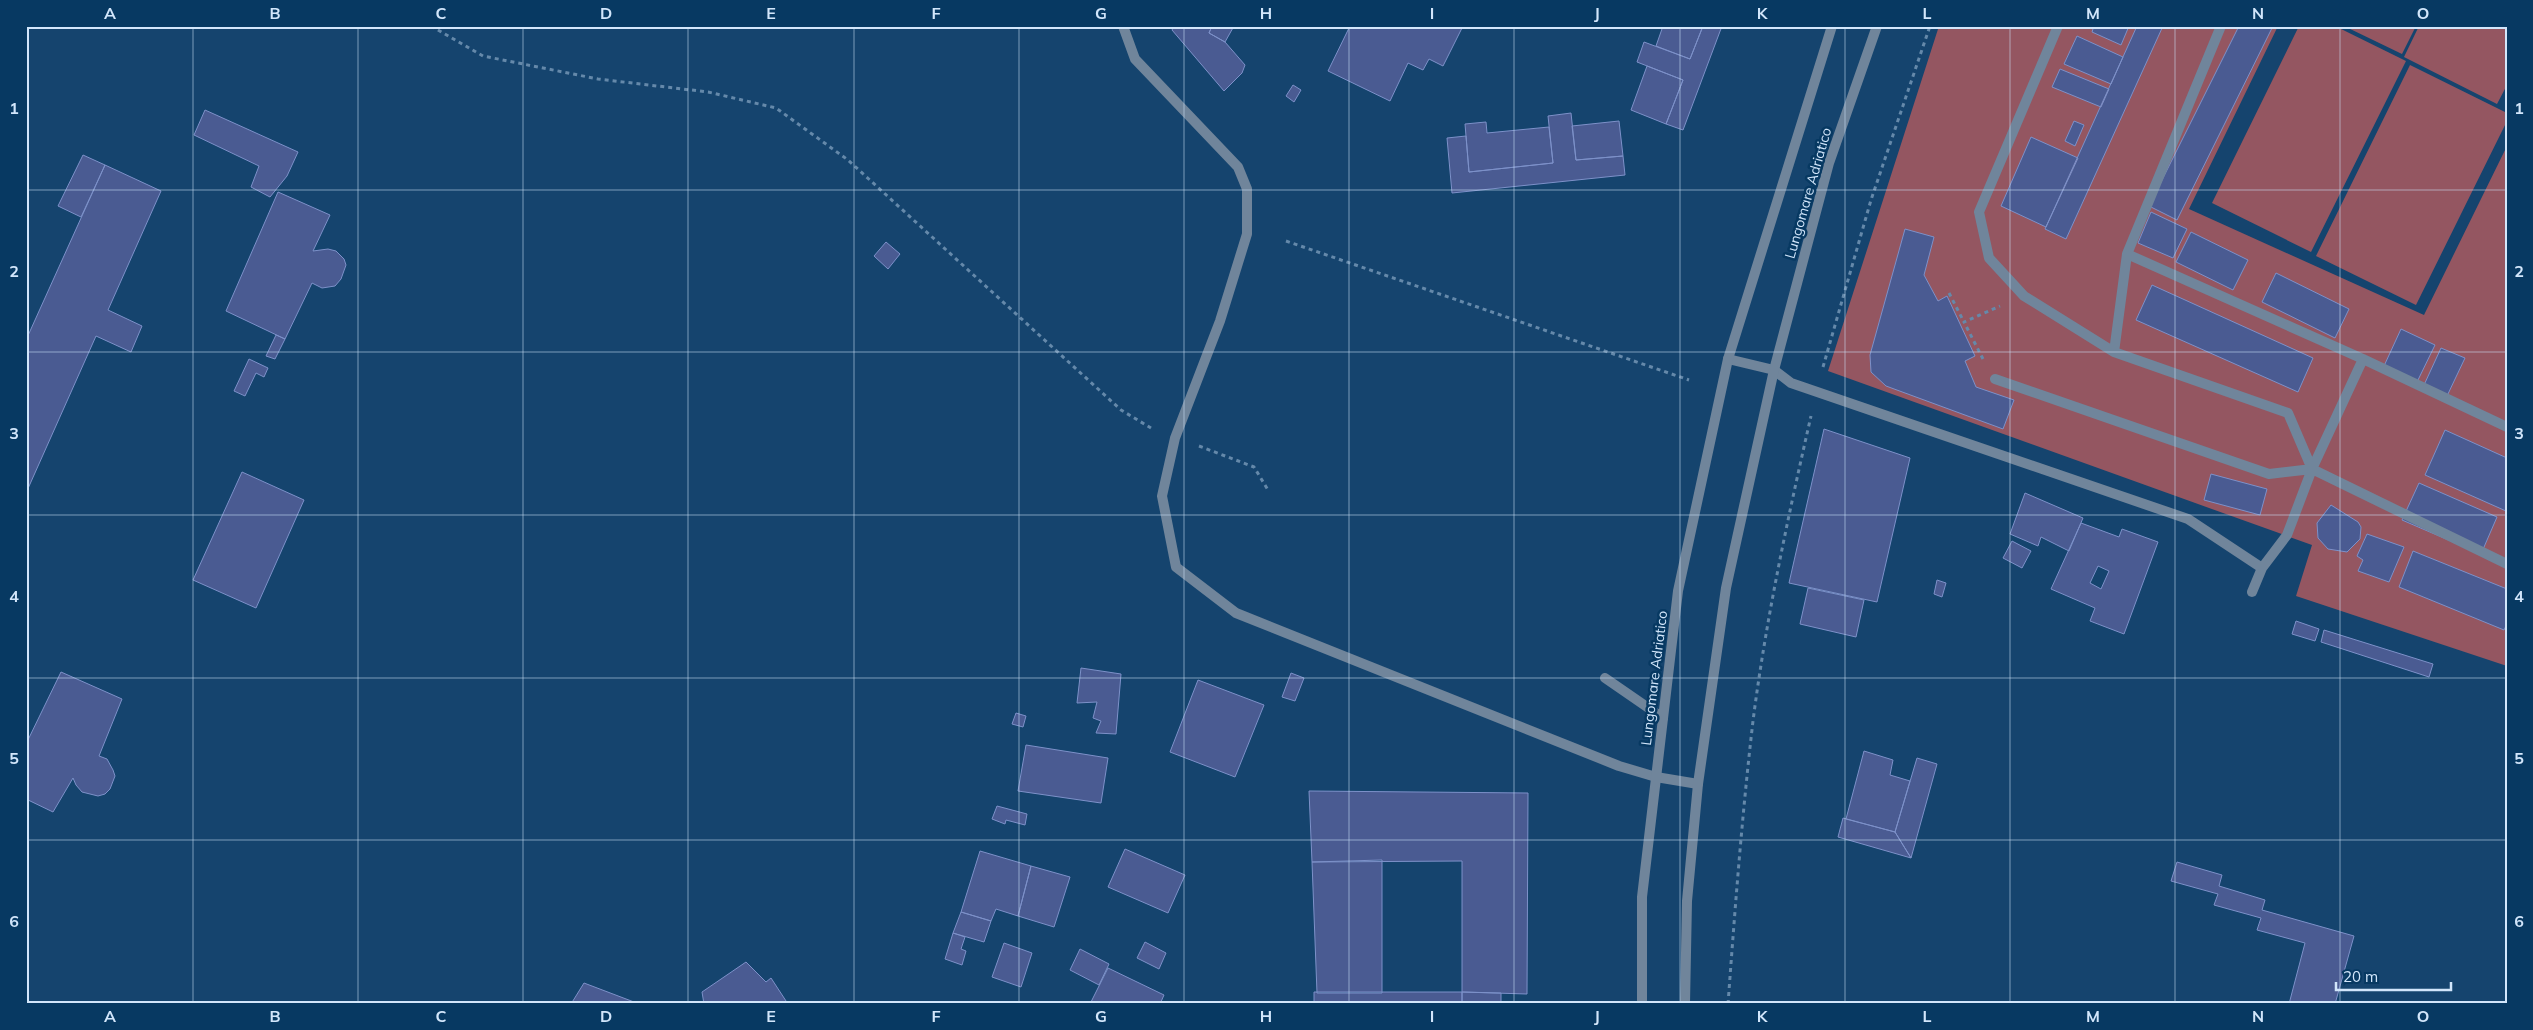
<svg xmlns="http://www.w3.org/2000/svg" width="2533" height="1030" font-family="Mulish,sans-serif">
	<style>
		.green { fill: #945661 }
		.building { fill: #4a5b92; stroke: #7d91c9; fill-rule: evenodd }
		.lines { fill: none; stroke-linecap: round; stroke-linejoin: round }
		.path { stroke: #6589aa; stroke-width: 3; stroke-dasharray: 4 4; stroke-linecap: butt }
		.service { stroke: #70859b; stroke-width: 10 }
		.minor { stroke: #70859b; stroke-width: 10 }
		.tertiary { stroke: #70859b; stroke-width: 10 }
		.grid { fill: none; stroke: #d2e6fb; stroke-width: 1; stroke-opacity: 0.55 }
		.labels { text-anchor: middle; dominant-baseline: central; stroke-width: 5; stroke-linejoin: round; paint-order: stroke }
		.street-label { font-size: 14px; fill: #d2e6fb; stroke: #073962 }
		.neatline { fill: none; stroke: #d2e6fb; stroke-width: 2 }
		.grid-label { font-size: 16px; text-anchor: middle; font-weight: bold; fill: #d2e6fb }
	</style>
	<rect width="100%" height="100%" fill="#15446e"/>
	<path class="green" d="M1939 26H2278L2189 209 2424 315 2507 146V666L2296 596 2312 545 1828 371Z
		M2299 26H2335L2406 61 2311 252 2212 203Z
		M2344 26H2416L2402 54Z
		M2419 26H2507V85L2497 104 2404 57Z
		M2410 65 2507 113V121L2416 305 2316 256Z"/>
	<path class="building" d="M1174 26H1212L1209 33 1225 42 1245 65 1242 73 1224 91 1172 30Z
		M1212 26H1234L1225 42 1209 33Z
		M1350 26H1463L1443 66 1429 59 1423 70 1408 63 1390 101 1328 71Z
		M1663 26H1703L1690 59 1656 46Z
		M1703 26H1722L1683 130 1666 124 1683 80 1637 62 1644 42 1690 59Z
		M2094 26H2129L2121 45 2092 32Z
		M2137 26H2163L2066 239 2045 229Z
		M2239 26H2273L2177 220 2149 206Z
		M2077 36 2123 57 2111 84 2064 64Z
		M1647 66 1683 80 1666 124 1631 110Z
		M2060 69 2109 89 2101 107 2052 87Z
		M1293 85 1301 90 1294 102 1286 96Z
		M205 110 298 152 287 176 270 197 251 187 259 166 194 135Z
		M1571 113 1576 160 1623 156 1625 175 1452 193 1447 138 1466 136 1469 172 1553 163 1548 116Z
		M1619 121 1623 156 1576 160 1572 126Z
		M2074 121 2084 125 2075 146 2065 141Z
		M1486 122 1487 133 1549 127 1553 163 1469 172 1465 124Z
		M2031 137 2078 158 2046 227 2001 206Z
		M83 155 105 165 81 217 58 206Z
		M105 165 161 191 108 310 142 326 131 352 96 336 26 493V340Z
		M278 192 330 215 313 251 328 249 336 251 344 259 346 265 341 279 335 286 322 288 312 283 285 339 226 311Z
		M2151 212 2187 229 2173 258 2138 243Z
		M1905 229 1934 237 1924 275 1938 301 1947 296 1975 356 1965 361 1976 387 2014 400 2003 429 1886 386 1871 372 1870 355Z
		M2191 232 2248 260 2233 290 2176 262Z
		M886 242 900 254 888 269 874 256Z
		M2276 273 2349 309 2335 338 2262 302Z
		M2152 285 2313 358 2298 392 2136 320Z
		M2401 329 2435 345 2417 382 2384 366Z
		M276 335 285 339 275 359 266 356Z
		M2441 348 2465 358 2447 396 2424 385Z
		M249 359 268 368 264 377 256 373 245 396 234 391Z
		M1824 429 1910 458 1877 602 1789 583Z
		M2445 430 2507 458 2506 511 2425 475Z
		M242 472 304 500 256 608 193 580Z
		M2211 474 2267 489 2260 515 2204 500Z
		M2419 483 2497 517 2481 554 2402 520Z
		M2025 493 2083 518 2069 551 2041 537 2038 546 2010 534Z
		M2331 505 2358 522 2361 527 2360 539 2347 552 2328 549 2318 538 2317 523Z
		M2081 523 2119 537 2122 529 2158 542 2124 634 2090 621 2095 608 2051 589ZM2098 566 2109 571 2101 589 2090 583Z
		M2367 534 2404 547 2389 582 2358 571 2363 560 2357 556Z
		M2012 541 2031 551 2022 568 2003 558Z
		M2413 551 2507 589V624L2504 630 2399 587Z
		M1937 580 1946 583 1942 597 1934 594Z
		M1808 588 1864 600 1856 637 1800 624Z
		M2296 621 2319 629 2315 641 2292 634Z
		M2324 630 2433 664 2429 677 2321 642Z
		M1081 668 1121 674 1116 734 1096 733 1101 721 1093 718 1097 702 1077 703Z
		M61 672 122 699 99 756 107 759 113 770 115 776 110 789 105 794 98 796 82 792 76 785 73 778 53 812 26 799V744Z
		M1291 673 1304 678 1295 701 1282 697Z
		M1198 680 1264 705 1235 777 1170 752Z
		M1016 713 1026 716 1023 727 1012 724Z
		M1026 745 1108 758 1101 803 1018 791Z
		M1864 751 1893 760 1890 775 1910 781 1895 832 1846 819Z
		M1917 758 1937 764 1911 858 1895 832Z
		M1309 791 1528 793 1527 994 1462 992V861L1312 862Z
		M997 806 1027 814 1025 825 1006 820 1005 824 992 819Z
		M1843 818 1895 832 1911 858 1838 837Z
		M1125 849 1185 875 1168 913 1108 887Z
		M980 851 1031 866 1018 916 996 909 991 921 961 912Z
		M1382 860V993H1317L1312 862Z
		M2177 862 2222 875 2219 886 2265 900 2262 910 2354 936 2335 1004H2289L2305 943 2257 930 2261 918 2214 905 2218 894 2171 881Z
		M1031 866 1070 877 1054 927 1018 916Z
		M961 912 991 921 984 942 953 933Z
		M953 933 965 937 961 949 966 951 962 965 945 959Z
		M1145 942 1166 953 1159 969 1137 958Z
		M1004 943 1032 953 1021 987 992 977Z
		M1080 949 1109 964 1099 985 1070 970Z
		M746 962 766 982 771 978 788 1004H704L702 992Z
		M1108 968 1164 995 1160 1004H1090Z
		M584 983 634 1002V1004H571Z
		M1314 992H1462V1004H1314Z
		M1462 992 1501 993V1004H1462Z"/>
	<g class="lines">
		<path class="path" d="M431 26 483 56 598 79 708 92 776 108 848 160 1121 410 1151 428
			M1286 241 1689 380
			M1949 293 1964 322
			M1983 359 1964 322 2000 306
			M1823 367 1871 200 1930 26
			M1199 446 1254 467 1268 490
			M1728 1004C1735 909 1742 815 1753 721 1766 619 1788 517 1811 416"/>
		<path class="service" d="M2058 26 1979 212 1989 258 2024 296 2114 352 2288 413 2312 469 2507 564
			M2221 26 2127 254 2363 359 2507 427
			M2114 352 2127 254
			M1774 370 1791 383 2188 519 2262 568 2287 535 2312 469 2363 359
			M1995 379 2269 474 2312 469
			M2252 592 2262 568
			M1605 678 1663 718"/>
		<path class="minor" d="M1123 26 1135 59 1238 167 1247 189V234L1220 321 1175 438 1162 496 1176 567 1236 613 1619 766 1656 777 1698 784
			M1728 359 1774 370"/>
		<path class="tertiary" d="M1642 1004V897L1678 591 1728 359 1832 26
			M1685 1004 1687 901 1698 784 1726 588 1774 370 1829 163 1877 26"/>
	</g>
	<path class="grid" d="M193 26V1004M358 26V1004M523 26V1004M688 26V1004M854 26V1004M1019 26V1004M1184 26V1004M1349 26V1004M1514 26V1004M1680 26V1004M1845 26V1004M2010 26V1004M2175 26V1004M2340 26V1004M26 190H2507M26 352H2507M26 515H2507M26 678H2507M26 840H2507"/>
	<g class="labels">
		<g class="street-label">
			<text transform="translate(1808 193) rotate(-74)">Lungomare Adriatico</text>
			<text transform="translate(1654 678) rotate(-83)">Lungomare Adriatico</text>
		</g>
	</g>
	<rect width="2533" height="1030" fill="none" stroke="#073962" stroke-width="55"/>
	<path d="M2336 982v8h115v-8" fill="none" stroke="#d2e6fb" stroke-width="2.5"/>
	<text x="2343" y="982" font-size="15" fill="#d2e6fb" stroke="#073962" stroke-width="4" paint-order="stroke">20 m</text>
	<rect x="28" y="28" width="2478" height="974" class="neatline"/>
	<g class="grid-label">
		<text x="110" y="19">A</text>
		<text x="275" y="19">B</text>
		<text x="441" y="19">C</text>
		<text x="606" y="19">D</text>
		<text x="771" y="19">E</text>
		<text x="936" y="19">F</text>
		<text x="1101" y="19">G</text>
		<text x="1266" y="19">H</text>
		<text x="1432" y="19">I</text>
		<text x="1597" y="19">J</text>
		<text x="1762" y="19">K</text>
		<text x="1927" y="19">L</text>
		<text x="2093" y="19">M</text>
		<text x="2258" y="19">N</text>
		<text x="2423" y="19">O</text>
		<text x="14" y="114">1</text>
		<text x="2519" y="114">1</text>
		<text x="14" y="277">2</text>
		<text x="2519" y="277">2</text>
		<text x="14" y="439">3</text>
		<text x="2519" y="439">3</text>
		<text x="14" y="602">4</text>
		<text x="2519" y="602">4</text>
		<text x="14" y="764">5</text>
		<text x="2519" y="764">5</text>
		<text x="14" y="927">6</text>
		<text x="2519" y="927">6</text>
		<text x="110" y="1022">A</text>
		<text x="275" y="1022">B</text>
		<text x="441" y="1022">C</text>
		<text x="606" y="1022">D</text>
		<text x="771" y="1022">E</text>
		<text x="936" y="1022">F</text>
		<text x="1101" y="1022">G</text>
		<text x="1266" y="1022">H</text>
		<text x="1432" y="1022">I</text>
		<text x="1597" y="1022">J</text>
		<text x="1762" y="1022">K</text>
		<text x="1927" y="1022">L</text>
		<text x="2093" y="1022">M</text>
		<text x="2258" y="1022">N</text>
		<text x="2423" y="1022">O</text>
	</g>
</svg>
